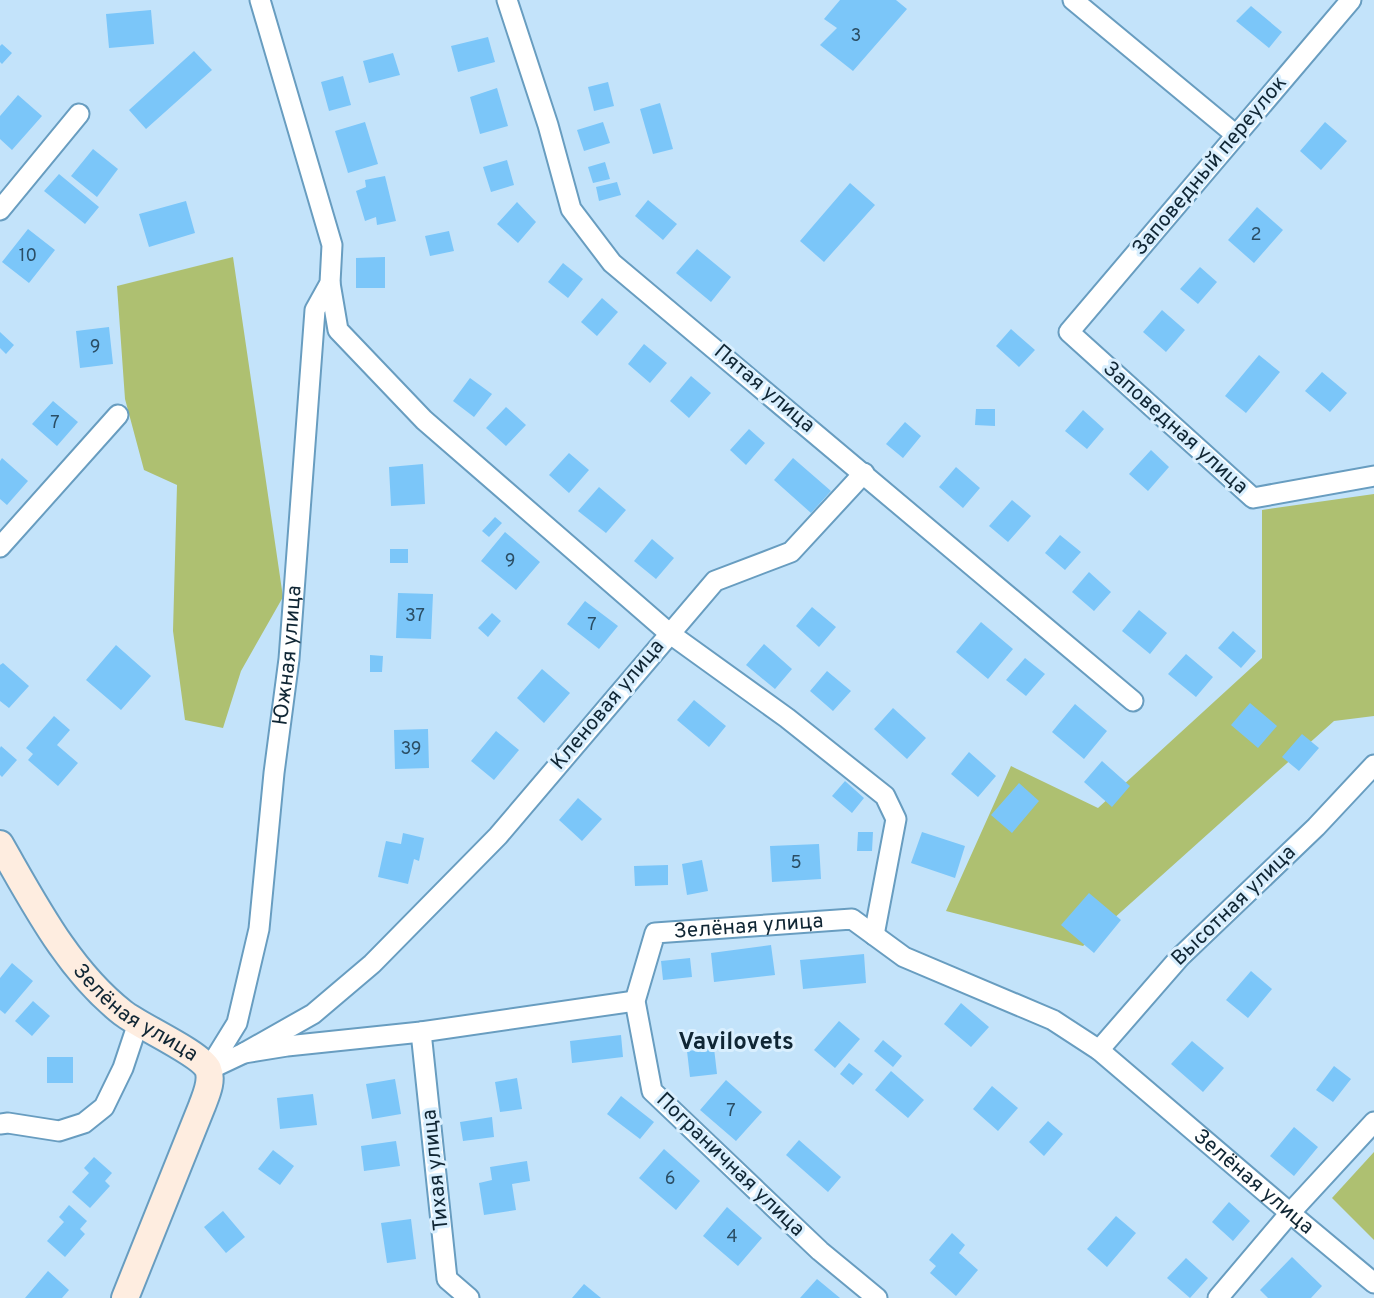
<svg xmlns="http://www.w3.org/2000/svg" width="1374" height="1298" font-family="Overpass,sans-serif">
	<style>
		.green { fill: #aec071 }
		.building { fill: #7bc6f9 }
		.lines { fill: none; stroke-linecap: round; stroke-linejoin: round }
		.street-casing { stroke: #689dc0; stroke-width: 23 }
		.secondary-casing { stroke: #689dc0; stroke-width: 30 }
		.street { stroke: #fff; stroke-width: 19 }
		.secondary { stroke: #feede0; stroke-width: 26 }
		.labels { text-anchor: middle; dominant-baseline: central; stroke-width: 6; stroke-linejoin: round; paint-order: stroke }
		.number-label { font-size: 18px; fill: #2b4e65 }
		.street-label { font-size: 21px; fill: #102634; stroke: #d9effe }
		.quarter-label { font-size: 24px; font-weight: bold; fill: #102634; stroke: #d9effe }
	</style>
	<rect width="100%" height="100%" fill="#c3e3fa"/>
	<path class="green" d="M233 257 283 597 241 671 223 728 185 720 173 631 177 485 144 470 125 399 117 286Z
		M1374 494V716L1334 721 1083 946 946 911 1011 766 1098 808 1262 658V510Z
		M1374 1152V1240L1332 1198Z"/>
	<path class="building" d="M840 0H896L907 9 853 71 820 45 837 28 824 19Z
		M1251 6 1282 32 1269 48 1236 21Z
		M151 10 154 44 109 48 106 14Z
		M488 37 495 62 458 72 451 46Z
		M2 44 12 53 2 64 0 62V46Z
		M194 51 212 70 146 129 129 110Z
		M393 53 400 75 369 83 363 61Z
		M343 76 351 105 329 111 321 82Z
		M608 82 614 106 594 111 588 87Z
		M497 88 508 126 480 134 470 97Z
		M18 95 42 116 12 150 0 139V116Z
		M660 103 673 149 653 154 640 109Z
		M365 122 378 164 348 173 335 131Z
		M603 122 610 143 584 151 577 130Z
		M1325 122 1347 141 1321 170 1300 151Z
		M93 149 118 169 97 197 71 176Z
		M507 160 514 185 491 192 483 167Z
		M605 162 610 179 593 183 588 167Z
		M59 174 99 207 85 224 44 191Z
		M385 176 396 221 377 225 376 217 365 221 356 191 366 187 365 180Z
		M617 182 621 195 599 201 596 187Z
		M850 183 875 205 824 262 800 241Z
		M648 200 677 224 663 240 635 216Z
		M186 201 195 233 149 247 139 214Z
		M517 202 536 222 518 243 497 224Z
		M1257 207 1283 230 1254 263 1228 240Z
		M28 229 55 250 29 283 2 262Z
		M449 231 454 251 430 256 425 236Z
		M697 249 731 277 711 302 676 273Z
		M385 257V288H356V258Z
		M563 263 583 279 568 298 548 282Z
		M1200 267 1217 282 1198 304 1180 289Z
		M602 298 618 312 597 336 581 322Z
		M1162 310 1185 330 1166 352 1143 332Z
		M109 327 113 364 80 368 76 331Z
		M1011 329 1035 350 1019 367 996 346Z
		M0 332 14 345 6 354 0 348Z
		M644 344 667 363 650 383 628 364Z
		M1259 355 1280 372 1246 413 1225 396Z
		M1322 372 1347 393 1330 412 1305 391Z
		M691 376 711 393 689 418 670 401Z
		M470 378 492 394 474 417 453 401Z
		M53 401 78 422 57 446 32 424Z
		M506 407 526 425 506 446 486 428Z
		M976 409H995V426L975 425Z
		M1083 410 1104 429 1087 449 1065 431Z
		M905 422 921 436 903 458 886 444Z
		M749 429 765 443 746 465 730 450Z
		M1151 450 1169 467 1148 491 1129 474Z
		M569 453 589 470 569 493 549 475Z
		M2 458 28 481 7 505 0 499V461Z
		M793 458 831 491 811 513 774 480Z
		M423 464 425 504 391 506 389 467Z
		M956 467 980 488 963 508 939 487Z
		M599 487 626 510 606 533 578 511Z
		M1012 500 1031 516 1008 542 989 526Z
		M495 517 502 523 489 537 482 531Z
		M505 532 540 562 516 590 481 561Z
		M1060 535 1081 552 1065 570 1045 553Z
		M652 539 674 558 656 579 634 561Z
		M390 549H408V563H390Z
		M1089 572 1111 592 1094 611 1072 592Z
		M398 593 433 594 431 639 396 638Z
		M585 601 618 626 599 649 567 624Z
		M812 607 836 627 819 647 796 626Z
		M1139 610 1167 633 1150 654 1122 631Z
		M492 613 501 621 488 637 478 628Z
		M981 622 1013 649 988 679 956 652Z
		M1233 631 1256 651 1241 668 1218 648Z
		M764 644 792 669 775 689 746 665Z
		M116 645 151 676 121 710 86 680Z
		M1186 654 1213 677 1196 697 1168 674Z
		M370 655 383 656 382 672H370Z
		M1025 658 1045 674 1026 696 1006 680Z
		M3 663 29 686 9 708 0 701V665Z
		M542 669 570 693 544 723 517 698Z
		M827 671 851 691 833 711 810 691Z
		M694 700 726 726 709 747 677 720Z
		M1250 703 1277 726 1258 748 1231 725Z
		M1075 704 1107 731 1084 759 1052 732Z
		M893 708 926 738 907 759 874 729Z
		M54 716 70 730 57 745 78 763 58 786 28 760 33 754 26 748Z
		M428 729 429 768 395 769 394 730Z
		M496 731 519 750 494 780 471 761Z
		M1302 734 1319 748 1299 771 1282 757Z
		M1 746 17 760 2 777 0 775V748Z
		M969 752 996 776 978 797 951 774Z
		M1102 761 1130 786 1112 807 1084 782Z
		M845 781 864 798 852 813 832 796Z
		M1019 783 1039 801 1012 833 991 815Z
		M578 798 602 819 582 841 559 820Z
		M858 832H873L872 851H857Z
		M922 832 965 846 955 878 911 863Z
		M403 833 424 838 419 861 414 859 408 884 378 877 386 841 401 844Z
		M819 844 821 879 772 882 770 846Z
		M702 860 708 891 687 895 682 864Z
		M668 865V885L635 886 634 866Z
		M1089 893 1121 920 1094 953 1061 925Z
		M771 945 775 975 714 982 711 953Z
		M864 954 866 983 803 989 800 960Z
		M690 958 692 977 663 980 661 961Z
		M12 963 33 981 5 1014 0 1010V978Z
		M1251 971 1272 989 1248 1018 1226 1000Z
		M33 1001 50 1016 32 1036 15 1021Z
		M961 1003 989 1027 971 1047 944 1024Z
		M839 1021 860 1039 835 1068 814 1050Z
		M621 1035 623 1057 572 1063 570 1041Z
		M883 1040 902 1056 893 1067 874 1051Z
		M1192 1041 1224 1068 1203 1092 1171 1064Z
		M714 1048 717 1074 690 1077 687 1051Z
		M47 1057H73V1083H47Z
		M849 1063 863 1074 853 1085 840 1074Z
		M1334 1066 1351 1079 1333 1102 1316 1090Z
		M891 1071 924 1100 908 1118 875 1090Z
		M517 1078 522 1109 500 1112 495 1082Z
		M395 1079 401 1114 372 1119 366 1084Z
		M726 1080 762 1112 736 1141 700 1110Z
		M992 1086 1018 1108 998 1131 973 1109Z
		M313 1094 317 1125 280 1129 277 1098Z
		M621 1096 654 1122 640 1139 607 1114Z
		M492 1117 494 1137 463 1141 460 1122Z
		M1048 1121 1063 1134 1044 1156 1029 1142Z
		M1294 1127 1318 1147 1294 1176 1270 1156Z
		M799 1140 841 1177 828 1192 786 1155Z
		M396 1141 400 1166 364 1171 361 1146Z
		M664 1149 700 1181 676 1210 639 1178Z
		M273 1150 294 1166 280 1185 258 1169Z
		M94 1157 112 1173 105 1181 110 1186 90 1208 72 1192 89 1173 84 1168Z
		M527 1161 530 1181 512 1184 516 1210 484 1215 479 1183 492 1180 490 1167Z
		M1229 1202 1250 1221 1233 1241 1212 1222Z
		M69 1205 87 1221 80 1229 85 1234 65 1257 47 1241 64 1222 59 1217Z
		M727 1207 762 1238 738 1266 703 1236Z
		M223 1211 245 1237 226 1253 204 1227Z
		M1116 1216 1136 1233 1107 1267 1087 1249Z
		M411 1219 416 1259 387 1263 381 1223Z
		M952 1233 965 1245 959 1253 978 1270 956 1296 930 1273 936 1266 929 1260Z
		M1292 1257 1322 1286 1311 1298H1268L1260 1290Z
		M1186 1258 1208 1278 1190 1298 1167 1278Z
		M48 1271 69 1290 62 1298H25Z
		M817 1279 840 1298H800Z
		M584 1284 601 1298H572Z"/>
	<g class="lines">
		<g class="street-casing">
			<g id="street">
				<path d="M507 0 548 125 571 209 612 263 1133 701"/>
				<path d="M1073 0 1236 135"/>
				<path d="M1351 0 1069 332 1253 498 1374 476"/>
				<path d="M0 210 79 114"/>
				<path d="M330 283 338 330 424 420 669 633 787 718 885 796 896 819 874 935"/>
				<path d="M0 547 118 415"/>
				<path d="M421 1032 447 1279 469 1298"/>
				<path d="M1099 1050 1180 957 1316 827 1374 765"/>
				<path d="M244 1053 313 1014 372 964 498 836 715 581 791 552 864 473"/>
				<path id="s1" d="M208 1070 237 1023 259 929 274 773 289 659 315 310 330 283 332 245 260 0"/>
				<path d="M208 1070 244 1053 287 1046 421 1032 635 1001"/>
				<path d="M0 1124 8 1123 59 1131 84 1123 104 1107 123 1068 138 1023"/>
				<path id="s2" d="M877 1298 820 1251 652 1091 635 1001 655 933 852 919 904 957 1053 1020 1099 1050 1290 1213 1374 1283"/>
				<path d="M1218 1298 1290 1213 1374 1122"/>
			</g>
		</g>
		<g class="secondary-casing">
			<g id="secondary">
				<path id="s3" d="M0 844C34 903 68 970 123 1013 141 1027 200 1053 208 1069 213 1081 206 1095 202 1106L125 1298"/>
			</g>
		</g>
		<use href="#street" class="street"/>
		<use href="#secondary" class="secondary"/>
	</g>
	<g class="labels">
		<g class="number-label">
			<text x="856" y="36">3</text>
			<text x="1256" y="235">2</text>
			<text x="28" y="256">10</text>
			<text x="95" y="347">9</text>
			<text x="55" y="423">7</text>
			<text x="510" y="561">9</text>
			<text x="415" y="616">37</text>
			<text x="592" y="625">7</text>
			<text x="411" y="749">39</text>
			<text x="796" y="863">5</text>
			<text x="731" y="1111">7</text>
			<text x="670" y="1179">6</text>
			<text x="732" y="1237">4</text>
		</g>
		<g class="street-label">
			<text transform="translate(1210 166) rotate(-50)">Заповедный переулок</text>
			<text transform="translate(764 389) rotate(40)">Пятая улица</text>
			<text transform="translate(1175 428) rotate(42)">Заповедная улица</text>
			<text stroke="none"><textPath href="#s1" startOffset="427">Южная улица</textPath></text>
			<text transform="translate(608 705) rotate(-50)">Кленовая улица</text>
			<text transform="translate(1234 906) rotate(-44)">Высотная улица</text>
			<text stroke="none"><textPath href="#s2" startOffset="562">Зелёная улица</textPath></text>
			<text stroke="none"><textPath href="#s3" startOffset="220">Зелёная улица</textPath></text>
			<text transform="translate(730 1165) rotate(44)">Пограничная улица</text>
			<text transform="translate(436 1170) rotate(-96)">Тихая улица</text>
			<text stroke="none"><textPath href="#s2" startOffset="1150">Зелёная улица</textPath></text>
		</g>
		<g class="quarter-label">
			<text x="736" y="1043">Vavilovets</text>
		</g>
	</g>
</svg>
